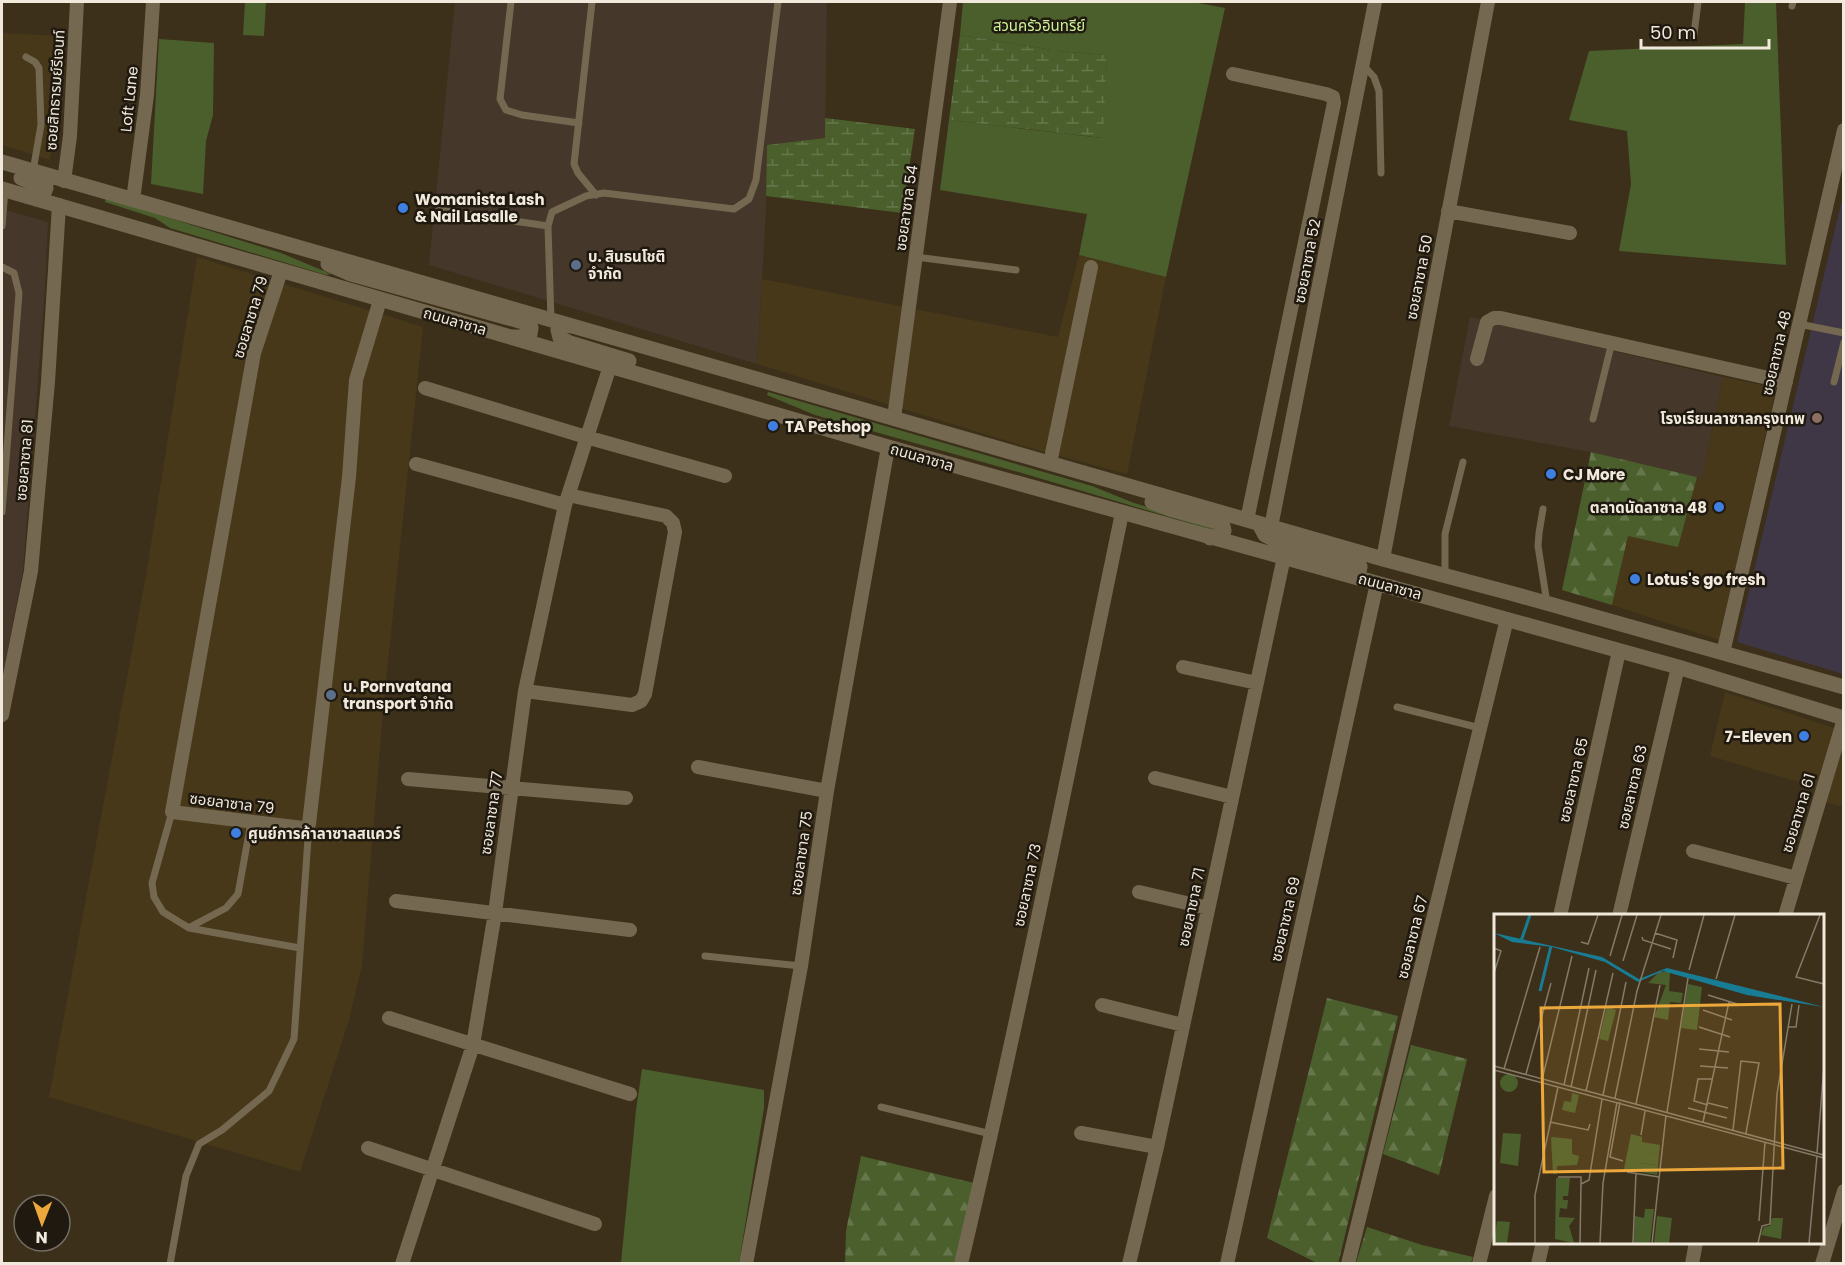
<svg xmlns="http://www.w3.org/2000/svg" width="1845" height="1265" font-family="Poppins,'Noto Sans Thai',sans-serif">
	<style>
		.built { fill: #47381a }
		.industrial { fill: #45372a }
		.education { fill: #3f3646 }
		.green { fill: #4b5f2d }
		.forest { fill: url(#forest-firs) }
		.wetland { fill: url(#wetland-marsh) }
		.lines { fill: none; stroke-linecap: round; stroke-linejoin: round }
		.lane { stroke: #756850; stroke-width: 7 }
		.street { stroke: #756850; stroke-width: 14 }
		.secondary { stroke: #756850; stroke-width: 15 }
		.shop-dot { fill: #3f7fe0; stroke: #1f190f; stroke-width: 2 }
		.service-dot { fill: #5c6f8a; stroke: #1f190f; stroke-width: 2 }
		.education-dot { fill: #8d6e63; stroke: #1f190f; stroke-width: 2 }
		.labels { text-anchor: middle; dominant-baseline: central; stroke-width: 5; stroke-linejoin: round; paint-order: stroke }
		.park-label { font-size: 15px; fill: #ccf196; stroke: #1f190f }
		.street-label { font-size: 15px; fill: #f1e9dc; stroke: #1f190f }
		.poi-label { font-size: 15px; font-weight: bold; fill: #f1e9dc; stroke: #1f190f; text-anchor: start }
		.inset-river { fill: none; stroke: #197c95; stroke-width: 3 }
		.inset-road { fill: none; stroke: #847a68; stroke-width: 1.5 }
		.view { fill: #eda83b; fill-opacity: 0.15; stroke: #eda83b; stroke-width: 3 }
		.inset-edge { fill: none; stroke: #f1e9dc; stroke-width: 3 }
	</style>
	<defs>
		<pattern id="forest-firs" width="22" height="20" patternUnits="userSpaceOnUse" patternTransform="scale(1.5)"><rect width="22" height="20" fill="#4b5f2d"/><path d="M5 1l3.5 6h-7zM16 11l3.5 6h-7z" fill="#65764b"/></pattern>
		<pattern id="wetland-marsh" width="20" height="14" patternUnits="userSpaceOnUse" patternTransform="scale(1.5)"><rect width="20" height="14" fill="#4b5f2d"/><path d="M1 5h8M5 5V1M11 12h8M15 12V8" fill="none" stroke="#65764b"/></pattern>
	</defs>
	<rect width="100%" height="100%" fill="#3c301a"/>
	<path class="built" d="M2 33 61 36 50 160 2 145Z
		M1079 255 1166 277 1127 474 1037 450 757 364 762 279 1058 337Z
		M197 257 423 327 384 700 362 965 349 1020 300 1172 49 1097 146 575Z
		M1723 377 1776 388 1719 640 1612 605 1628 536 1678 546 1697 477 1702 478Z
		M1725 692 1843 731V807L1812 799 1815 787 1710 756Z"/>
	<path class="industrial" d="M455 2H827L825 138 767 145 766 210 757 364 429 265Z
		M2 209 48 222 45 289 23 570 2 680Z
		M1470 317 1723 377 1702 478 1591 452 1449 426Z"/>
	<path class="education" d="M1843 195V674L1737 642Z"/>
	<path class="green" d="M245 2H266L264 36 243 35Z
		M963 2H1193L1225 8 1166 277 1079 255 1087 214 940 190 949 120 1102 138 1107 55 1059 51 960 35Z
		M1745 2H1776L1786 265 1619 251 1631 184 1627 131 1569 120 1589 51 1743 44Z
		M159 39 214 43 213 115 206 141 203 194 151 184Z
		M106 198 281 253 331 274 326 275 170 228 155 218 105 202Z
		M768 392 1092 486 1134 503 1215 527 1213 530 1022 473 815 415 767 395Z
		M642 1069 764 1090V1108L739 1263H621L636 1110Z"/>
	<path class="forest" d="M1591 452 1697 477 1678 547 1628 536 1612 605 1562 590Z
		M1327 998 1398 1016 1338 1264 1317 1263 1267 1238Z
		M1411 1045 1467 1059 1439 1175 1383 1154Z
		M861 1156 974 1183 956 1263 845 1264 846 1231Z
		M1367 1227 1422 1245 1473 1257 1471 1263H1356Z"/>
	<path class="wetland" d="M960 35 1059 51 1107 55 1103 138 949 120Z
		M825 118 915 129 902 213 766 196 767 145 825 138Z"/>
	<g class="lines">
		<path class="lane" d="M511 2 500 99 506 110 522 115 579 123
			M592 2 574 164 578 173 596 195
			M1792 6 1793 2
			M1694 34 1698 2
			M26 57 35 62 39 68 41 125 33 171
			M1363 65 1374 77 1379 91 1381 173
			M439 210 548 226
			M2 226 5 190
			M916 257 1016 270
			M2 267 14 273 19 293 2 512
			M551 320 548 226 552 212 586 196 604 193 734 209 749 199 756 180 778 2
			M1799 324 1844 333
			M1834 382 1844 342
			M1593 419 1612 342
			M1543 509 1539 533 1538 546 1547 603
			M1445 574V534L1463 462
			M1397 707 1480 728
			M172 812 152 883 154 897 163 912 189 928 300 948
			M190 927 226 908 238 894 251 822
			M705 956 801 966
			M881 1107 991 1134
			M170 1264 186 1176 199 1144 222 1130 269 1091 294 1039 309 824"/>
		<path class="street" d="M1233 74 1326 94 1333 97 1334 103 1247 520
			M64 181 70 136 77 2
			M133 200 147 95 153 2
			M1448 211 1570 233
			M281 271 254 353 172 812 303 828 309 824 349 477 356 380 380 300
			M1477 359 1487 322 1494 318H1501L1786 382
			M425 388 586 437 725 476
			M894 418 950 2
			M1050 463 1091 267
			M416 464 565 505
			M1271 527 1375 2
			M1383 559 1488 2
			M1723 653 1844 130
			M1183 667 1257 683
			M525 691 632 705 641 701 645 694 675 532 673 523 666 516 568 495
			M2 715 31 571 48 382 59 205
			M698 767 827 791
			M1155 778 1232 797
			M408 779 626 798
			M1693 851 1796 878
			M1139 892 1208 908
			M396 901 630 930
			M1560 916 1619 651
			M1619 916 1678 667
			M1785 916 1844 719
			M1102 1005 1183 1025
			M389 1018 630 1094
			M1081 1133 1157 1147
			M368 1148 595 1224
			M402 1264 473 1045 495 913 525 691 565 505 610 366
			M746 1264 801 966 827 791 888 447
			M961 1264C1020 1014 1070 763 1122 513
			M1129 1264 1157 1147 1284 557
			M1227 1264 1377 583
			M1348 1264 1507 619
			M1479 1264 1496 1196
			M1538 1264 1543 1242
			M1692 1264 1696 1242
			M1822 1264 1844 1191"/>
		<path class="secondary" d="M2 162 1383 559 1514 594 1844 687
			M21 178 46 188 44 193 36 199
			M2 189 888 447 1678 667 1844 718
			M328 264 351 274 523 322 531 328 530 334 522 337H512
			M572 326 566 325 558 330 560 338 570 343 629 361
			M1152 502 1170 509 1218 522 1223 526 1224 531 1219 535 1210 538
			M1259 524 1265 535 1273 539 1343 559 1360 567 1359 572 1350 575"/>
	</g>
	<g class="shop-dot">
		<circle cx="403" cy="208" r="6"/>
		<circle cx="773" cy="426" r="6"/>
		<circle cx="1551" cy="474" r="6"/>
		<circle cx="1719" cy="507" r="6"/>
		<circle cx="1635" cy="579" r="6"/>
		<circle cx="1804" cy="736" r="6"/>
		<circle cx="236" cy="833" r="6"/>
	</g>
	<g class="service-dot">
		<circle cx="576" cy="265" r="6"/>
		<circle cx="331" cy="695" r="6"/>
	</g>
	<circle class="education-dot" cx="1817" cy="418" r="6"/>
	<g class="labels">
		<g class="park-label">
			<text x="1039" y="25">สวนครัวอินทรีย์</text>
		</g>
		<g class="street-label">
			<text transform="translate(55 90) rotate(-86)">ซอยสิทธารมย์รีเจนท์</text>
			<text transform="translate(129 99) rotate(-84)">Loft Lane</text>
			<text transform="translate(906 208) rotate(-82)">ซอยลาซาล 54</text>
			<text transform="translate(1307 261) rotate(-79)">ซอยลาซาล 52</text>
			<text transform="translate(1419 277) rotate(-79)">ซอยลาซาล 50</text>
			<text transform="translate(250 317) rotate(-73)">ซอยลาซาล 79</text>
			<text transform="translate(455 321) rotate(16)">ถนนลาซาล</text>
			<text transform="translate(1776 353) rotate(-77)">ซอยลาซาล 48</text>
			<text transform="translate(922 457) rotate(16)">ถนนลาซาล</text>
			<text transform="translate(24 460) rotate(-85)">ซอยลาซาล 81</text>
			<text transform="translate(1390 586) rotate(15)">ถนนลาซาล</text>
			<text transform="translate(1573 780) rotate(-77)">ซอยลาซาล 65</text>
			<text transform="translate(1632 787) rotate(-77)">ซอยลาซาล 63</text>
			<text transform="translate(232 803) rotate(7)">ซอยลาซาล 79</text>
			<text transform="translate(491 813) rotate(-82)">ซอยลาซาล 77</text>
			<text transform="translate(1798 813) rotate(-73)">ซอยลาซาล 61</text>
			<text transform="translate(801 853) rotate(-82)">ซอยลาซาล 75</text>
			<text transform="translate(1027 885) rotate(-78)">ซอยลาซาล 73</text>
			<text transform="translate(1191 907) rotate(-78)">ซอยลาซาล 71</text>
			<text transform="translate(1285 919) rotate(-77)">ซอยลาซาล 69</text>
			<text transform="translate(1412 937) rotate(-76)">ซอยลาซาล 67</text>
		</g>
		<g class="poi-label">
			<text x="415" y="199">Womanista Lash<tspan x="415" dy="17">&amp; Nail Lasalle</tspan></text>
			<text x="588" y="256">บ. สินธนโชติ<tspan x="588" dy="17">จำกัด</tspan></text>
			<text x="1805" y="418" text-anchor="end">โรงเรียนลาซาลกรุงเทพ</text>
			<text x="785" y="426">TA Petshop</text>
			<text x="1563" y="474">CJ More</text>
			<text x="1707" y="507" text-anchor="end">ตลาดนัดลาซาล 48</text>
			<text x="1647" y="579">Lotus's go fresh</text>
			<text x="343" y="686">บ. Pornvatana<tspan x="343" dy="17">transport จำกัด</tspan></text>
			<text x="1792" y="736" text-anchor="end">7-Eleven</text>
			<text x="248" y="833">ศูนย์การค้าลาซาลสแควร์</text>
		</g>
	</g>
	<g transform="translate(1494 914)">
		<rect width="330" height="330" fill="#3c301a"/>
		<path d="M194 70 208 73 203 116 187 114ZM6 169a9 9 0 1 1 18 0a9 9 0 1 1-18 0ZM9 219 27 220 24 252 6 249ZM137 220 148 223V228L166 231 165 240 145 239V249L164 251 163 261 130 255ZM57 223 78 225V240L85 242 83 251 63 252V260H59ZM278 304H289L287 325 267 321 270 313 276 312Z" fill="#4b5f2d"/>
		<path d="M165 58H176L175 77 189 79 187 89 176 88 174 106 160 103 172 71 154 69ZM113 92 122 96 114 127 105 125ZM78 179 85 181 81 199 68 196 70 187 77 188ZM151 295H160L156 329H140L141 302 150 304Z" fill="#4b5f2d"/>
		<path d="M145 238 165 240 164 251 145 249ZM62 264H76L74 282H69V286H74L73 295 66 294 65 303 81 304 75 312 80 329 61 325ZM163 302 178 304 175 329H160ZM3 307 16 308 13 329H0Z" fill="#4b5f2d"/>
		<path d="M0 19 108 43 145 65 173 54 330 93 253 81 169 57 144 68 111 48 58 33 18 28Z" fill="#197c95"/>
		<path class="inset-river" d="M27 27 36 1M46 77 57 32"/>
		<path class="inset-road" d="M326 1 302 63 330 70M161 19 183 26 179 44M148 23 149 26 177 35M87 28 94 30 104 1M0 34 7 37 0 59M116 42 128 1M129 47 143 1M195 56 210 1M222 65 241 1M214 81 243 90M209 96 238 106M205 113 236 123M294 113H302L305 91M205 135 235 138M0 152 330 241M206 152 234 154M10 155 46 33M0 156 330 244M32 160 57 69M48 166 78 42M70 171 95 54M77 173 102 56M92 177 119 59M109 181 132 68M121 184 143 77 167 1M126 188 116 243 129 247M214 189 234 194M142 190 166 71M214 191 200 187 204 165H218M194 194 233 204M173 198 194 64M56 208 94 216 96 210M209 208 235 88M239 216 247 147 265 149 252 219M147 221 151 197M323 239 330 152M133 258 165 263M64 263H87V270M265 307 271 228M41 329V281L64 173M86 329 87 270 95 266 108 185M106 329 109 269 123 188M139 329 142 259M158 329 172 201M264 329 268 312 276 310 283 180 298 90M315 329 323 242"/>
		<path class="view" d="M286 90 289 254 50 258 47 94Z"/>
		<rect width="330" height="330" class="inset-edge"/>
	</g>
	<rect width="1845" height="1265" fill="none" stroke="#f1e9dc" stroke-width="6"/>
	<g transform="translate(42 1223) rotate(181)"><circle r="28" fill="#1f190f" stroke="#736c61" stroke-width="1.5"/>
	<path d="M0-4.5L10 22L0 15L-10 22Z" fill="#eda83b"/>
	<text y="-9" font-size="16" font-weight="bold" text-anchor="middle" fill="#f1e9dc">N</text>
	</g>
	<path d="M1641 39v9h128v-9" fill="none" stroke="#f1e9dc" stroke-width="3"/>
	<text x="1650" y="39" font-size="18" fill="#f1e9dc" stroke="#1f190f" stroke-width="4.5" paint-order="stroke">50 m</text>
</svg>
